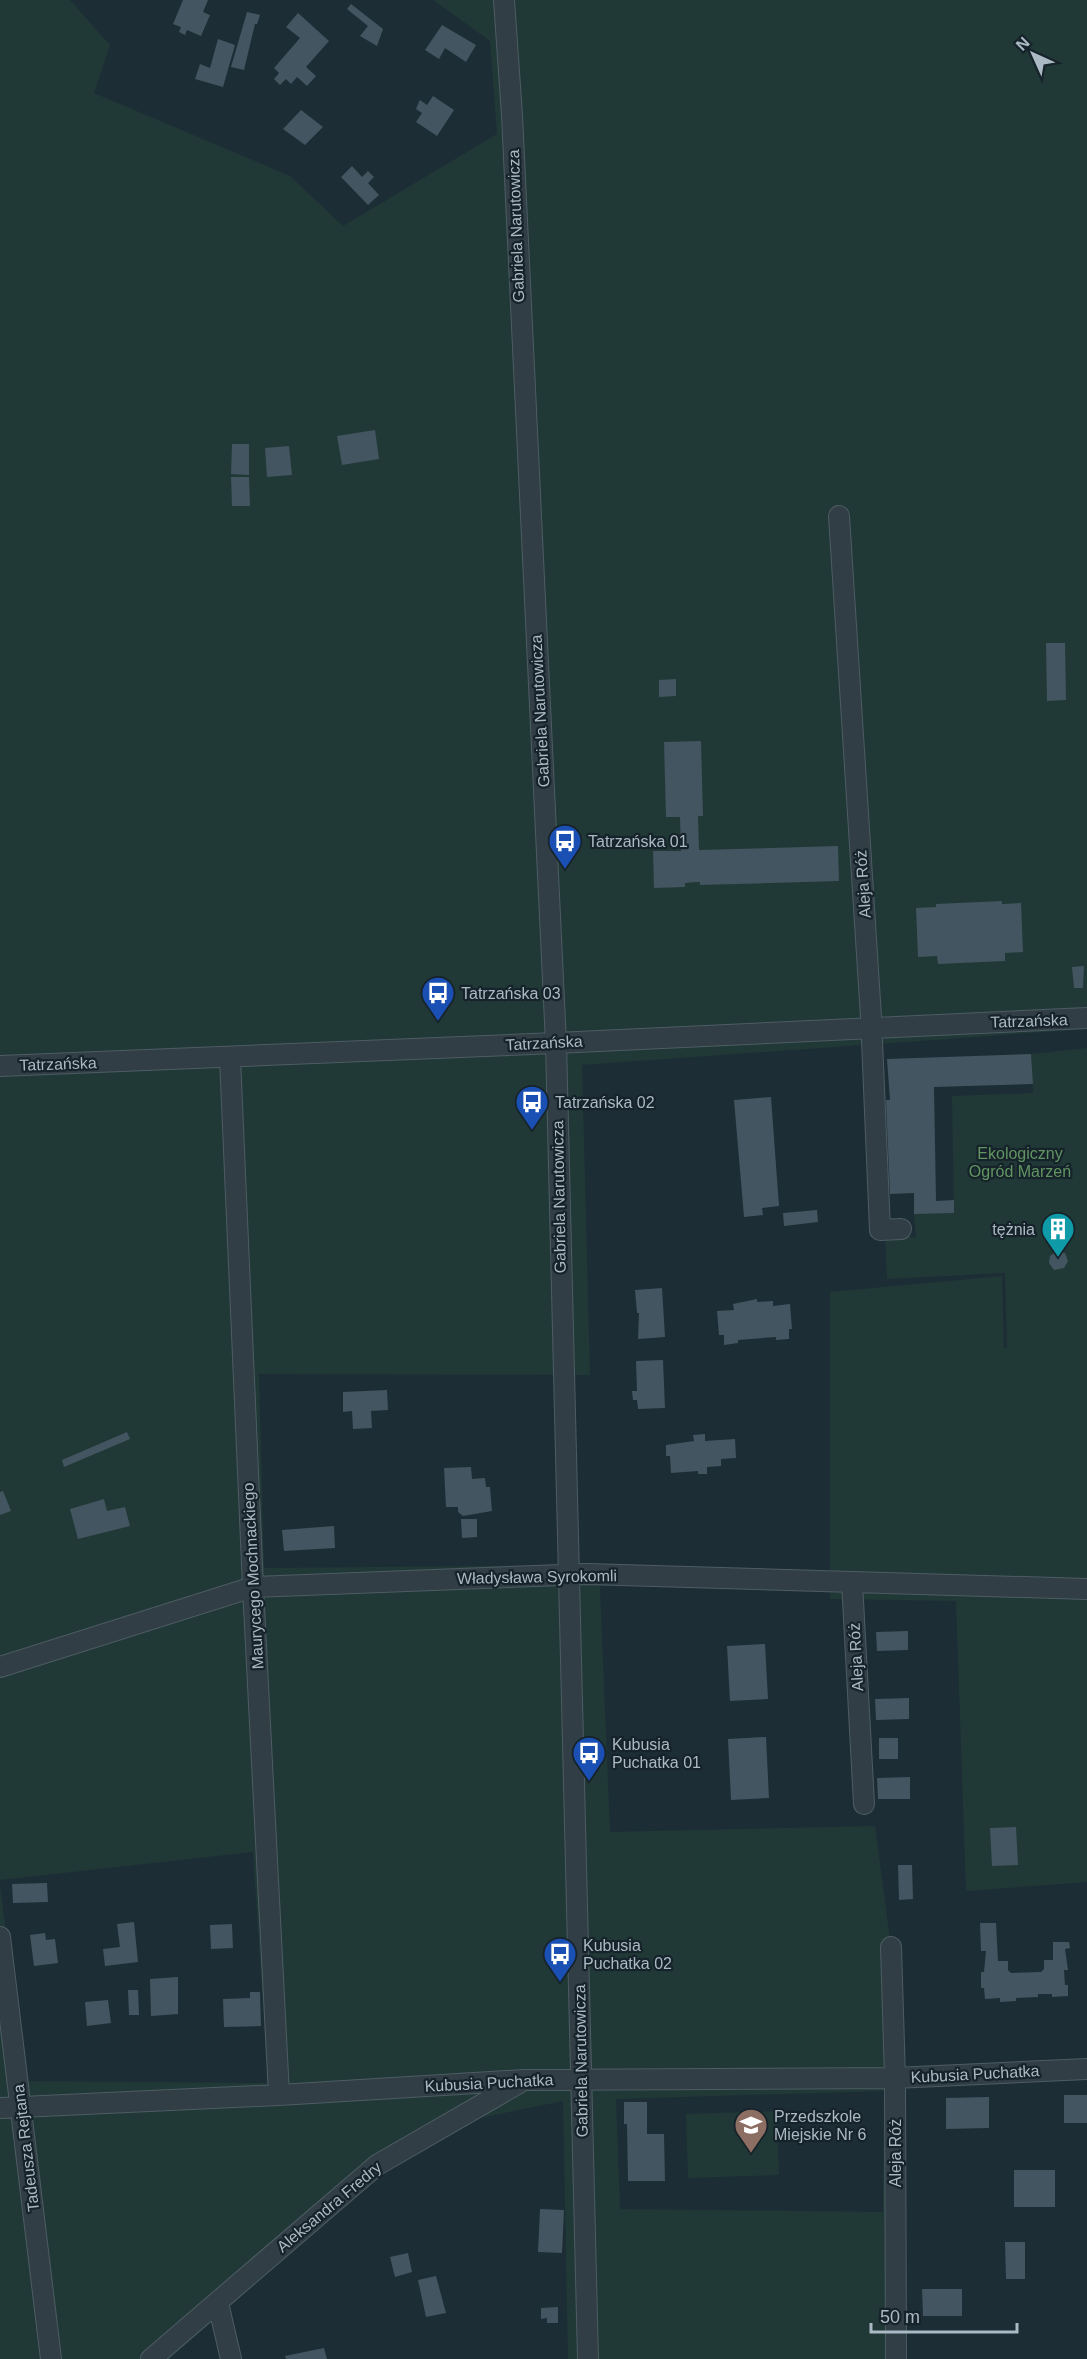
<svg xmlns="http://www.w3.org/2000/svg" width="1087" height="2359" font-family="Arial,sans-serif">
	<style>
		.green { fill: #203936; fill-rule: evenodd }
		.building { fill: #435560 }
		.lines { fill: none; stroke-linecap: round; stroke-linejoin: round }
		.minor-casing { stroke: #4e5c64; stroke-width: 22 }
		.minor { stroke: #313e46; stroke-width: 20 }
		.labels { text-anchor: middle; dominant-baseline: central; stroke-width: 4.5; stroke-linejoin: round; paint-order: stroke }
		.street-label { font-size: 16px; fill: #aab9c4; stroke: #17232a }
		.poi-label { font-size: 16px; fill: #aab9c4; stroke: #17232a; text-anchor: start }
		.park-label { font-size: 16px; fill: #619562; stroke: #17232a }
	</style>
	<rect width="100%" height="100%" fill="#1d2d36"/>
	<path class="green" d="M0 0H70L110 45 94 93 290 176 343 226 497 134 490 41 433 0H1087V1029L582 1065 590 1375 259 1374 264 1568 599 1565 610 1832 875 1826 891 1947 904 2066 906 2359H568L563 2101 470 2120 383 2174 169 2359H0V1886L25 2081 268 2083 253 1852 0 1880ZM884 2091 883 2212 620 2209 616 2099Z
		M1087 1048V1882L966 1891 956 1601 830 1599V1292L1002 1276 1004 1348H1007L1005 1273 887 1279 885 1238 916 1237 914 1214 954 1212 952 1096 1033 1093 1031 1054Z
		M777 2111 779 2175 688 2178 686 2114Z"/>
	<path class="building" d="M183 0H208L203 12 210 15 201 36 187 30 185 35 179 32 181 27 173 24Z
		M351 4 383 29 377 46 360 36 368 26 347 9Z
		M247 12 260 15 257 24H255L244 70 231 67Z
		M298 13 329 41 306 67 316 76 307 86 297 77 291 84 286 79 280 85 274 79 279 73 274 68 300 38 286 27Z
		M442 25 476 45 466 62 445 48 439 59 425 50Z
		M218 39 235 45 223 87 195 79 200 64 210 68Z
		M433 96 454 110 437 136 416 122 422 113 416 109 418 104 420 100 427 105Z
		M301 110 323 127 305 145 283 129Z
		M352 166 362 177 368 171 374 177 368 183 379 195 368 205 341 177Z
		M375 430 379 459 342 465 337 436Z
		M232 444H249V475L231 474Z
		M289 446 292 475 267 477 265 448Z
		M231 477H249L250 506H232Z
		M1046 643H1065L1066 700 1047 701Z
		M676 679V696L659 697V680Z
		M701 741 703 816H698L699 850 838 846 839 881 700 885V882H696L685 883V887L654 888 653 851H681L680 817H666L664 742Z
		M1002 901V904L1021 903 1023 952 1005 953V961L938 964 937 956 918 957 916 908 936 907V904Z
		M1084 966 1083 988H1074L1072 967Z
		M1031 1054 1033 1084 934 1087 936 1201 954 1200V1213L914 1214V1193L890 1194 886 1100H890L887 1059Z
		M771 1097 779 1206 762 1208 763 1215 744 1217 734 1100Z
		M817 1210 818 1222 784 1226 783 1213Z
		M1057 1251 1065 1253 1068 1261 1064 1268 1054 1270 1049 1263 1050 1256Z
		M662 1288 665 1337 638 1339 639 1313H637L635 1290Z
		M757 1299V1302L773 1301V1306L790 1304 792 1329H789V1339L776 1340V1337L738 1340V1343L724 1345V1335H719L717 1311 734 1310 733 1304Z
		M663 1360 665 1408 638 1409 637 1400H633L632 1391H637L636 1361Z
		M387 1390 388 1410 371 1411 372 1428 353 1429 352 1411 343 1412V1392Z
		M127 1432 130 1439 64 1467 62 1460Z
		M705 1434V1441L735 1439 736 1458 721 1459V1466L707 1467V1474H698V1471L671 1473 670 1456H666V1445L694 1441 693 1435Z
		M471 1467 472 1479 485 1478 486 1487H490L492 1511 463 1516 458 1512V1507H446L444 1468Z
		M3 1491 11 1511 0 1515V1492Z
		M104 1499 107 1511 125 1507 130 1526 78 1539 70 1509Z
		M461 1519H477V1537L462 1538Z
		M334 1526 335 1548 284 1551 282 1530Z
		M908 1631V1650L877 1651 876 1632Z
		M765 1644 768 1699 730 1701 727 1646Z
		M909 1698V1719L876 1720 875 1699Z
		M766 1737 769 1798 731 1800 728 1739Z
		M879 1738H898V1759H879Z
		M910 1777V1799H878L877 1778Z
		M1016 1827 1018 1865 992 1866 990 1828Z
		M898 1865H912L913 1899 899 1900Z
		M47 1883 48 1902 13 1903 12 1884Z
		M134 1922 138 1962 105 1966 103 1949 120 1947 117 1924Z
		M980 1923H996L998 1961H1008V1970L1011 1973 1041 1972 1044 1969V1960H1053V1942H1069L1070 1948 1065 1949 1068 1970H1064L1065 1985H1068V1996L1052 1997V1994H1038V1997L1016 1998V2001L1000 2002V1998L985 1999 984 1988H981V1972H984L986 1951H981Z
		M232 1924 233 1948 211 1949 210 1925Z
		M45 1933 46 1940 55 1939 58 1963 34 1966 30 1935Z
		M178 1977V2014L151 2016 150 1979Z
		M128 1990H138L139 2015H129Z
		M250 1992H260L261 2026 224 2027 223 1999 250 1998Z
		M108 2000 111 2023 87 2026 85 2002Z
		M1064 2095H1087V2123H1064Z
		M989 2097V2128L946 2129V2098Z
		M624 2102H647V2134H664L665 2181H628L627 2124H624Z
		M1014 2170H1055V2207H1014Z
		M540 2209 564 2210 562 2253 538 2252Z
		M1005 2242H1025V2279H1006Z
		M408 2253 412 2272 395 2277 390 2257Z
		M436 2276 446 2313 426 2317 418 2280Z
		M922 2289H962V2316H923Z
		M558 2307V2323H547V2318L541 2319V2308Z
		M324 2348 327 2359H286L285 2356Z"/>
	<g class="lines">
		<g class="minor-casing">
			<path id="minor" d="M504 0 512 115 556 1043 588 2359
				M839 516 871 1017 880 1230 901 1229
				M230 1058 253 1587 279 2095
				M0 1066 556 1043 1087 1018
				M852 1582 864 1804
				M0 1667 253 1587 587 1574 1087 1589
				M0 1937 51 2359
				M891 1947 895 2078 896 2359
				M0 2108 279 2095 524 2080 895 2078 1087 2069
				M218 2303 231 2359
				M151 2359 377 2165 519 2083"/>
		</g>
		<use href="#minor" class="minor"/>
	</g>
	<defs>
		<g id="bus-pin" transform="scale(1.725)"><path d="M0 17L-7.5 6A9.5 9.5 0 1 1 7.5 6Z" fill="#1a4fb4" stroke="#17232a"/><path d="M-5-6H5V4H4V6H2V4H-2V6H-4V4H-5ZM-3.5-4V0h7V-4ZM-3.5 1.2v1.5H-2V1.2ZM2 1.2v1.5H3.5V1.2Z" fill="#fff"/></g>
		<g id="building-pin" transform="scale(1.725)"><path d="M0 17L-7.5 6A9.5 9.5 0 1 1 7.5 6Z" fill="#0f9aa8" stroke="#17232a"/><path d="M-4-6H4V6H1V3H-1V6H-4ZM-2.5-4.3h1.7v1.8h-1.7ZM.8-4.3h1.7v1.8H.8ZM-2.5-1h1.7V.8h-1.7ZM.8-1h1.7V.8H.8Z" fill="#fff"/></g>
		<g id="school-pin" transform="scale(1.725)"><path d="M0 17L-7.5 6A9.5 9.5 0 1 1 7.5 6Z" fill="#8d6e63" stroke="#17232a"/><path d="M0-5L7-2L0 1L-7-2ZM-4 1L0 2.5L4 1V4Q0 6-4 4Z" fill="#fff"/></g>
	</defs>
	<g fill-rule="evenodd">
		<use href="#bus-pin" x="565" y="841"/>
		<use href="#bus-pin" x="438" y="993"/>
		<use href="#bus-pin" x="532" y="1102"/>
		<use href="#building-pin" x="1058" y="1229"/>
		<use href="#bus-pin" x="589" y="1753"/>
		<use href="#bus-pin" x="560" y="1954"/>
		<use href="#school-pin" x="751" y="2125"/>
	</g>
	<g class="labels">
		<g class="street-label">
			<text transform="translate(516 226) rotate(-92)">Gabriela Narutowicza</text>
			<text transform="translate(540 711) rotate(-93)">Gabriela Narutowicza</text>
			<text transform="translate(863 884) rotate(-94)">Aleja Róż</text>
			<text transform="translate(1029 1021) rotate(-2)">Tatrzańska</text>
			<text transform="translate(544 1043) rotate(-3)">Tatrzańska</text>
			<text transform="translate(58 1064) rotate(-2)">Tatrzańska</text>
			<text transform="translate(559 1197) rotate(-91)">Gabriela Narutowicza</text>
			<text transform="translate(253 1576) rotate(-93)">Maurycego Mochnackiego</text>
			<text transform="translate(537 1577) rotate(-1)">Władysława Syrokomli</text>
			<text transform="translate(856 1657) rotate(-93)">Aleja Róż</text>
			<text transform="translate(581 2061) rotate(-91)">Gabriela Narutowicza</text>
			<text transform="translate(975 2074) rotate(-3)">Kubusia Puchatka</text>
			<text transform="translate(489 2083) rotate(-3)">Kubusia Puchatka</text>
			<text transform="translate(26 2148) rotate(-97)">Tadeusza Rejtana</text>
			<text transform="translate(895 2153) rotate(-90)">Aleja Róż</text>
			<text transform="translate(329 2207) rotate(-40)">Aleksandra Fredry</text>
		</g>
		<g class="poi-label">
			<text x="588" y="841">Tatrzańska 01</text>
			<text x="461" y="993">Tatrzańska 03</text>
			<text x="555" y="1102">Tatrzańska 02</text>
			<text x="1035" y="1229" text-anchor="end">tężnia</text>
			<text x="612" y="1744">Kubusia<tspan x="612" dy="18">Puchatka 01</tspan></text>
			<text x="583" y="1945">Kubusia<tspan x="583" dy="18">Puchatka 02</tspan></text>
			<text x="774" y="2116">Przedszkole<tspan x="774" dy="18">Miejskie Nr 6</tspan></text>
		</g>
		<g class="park-label">
			<text x="1020" y="1153">Ekologiczny<tspan x="1020" dy="18">Ogród Marzeń</tspan></text>
		</g>
	</g>
	<g transform="translate(1033 54) rotate(315)" stroke="#17232a" stroke-width="4.5" paint-order="stroke">
	<path d="M0-4.5L10 22L0 15L-10 22Z" fill="#aab9c4"/>
	<text y="-9" font-size="16" font-weight="bold" text-anchor="middle" fill="#aab9c4">N</text>
	</g>
	<path d="M871 2323v9h146v-9" fill="none" stroke="#aab9c4" stroke-width="3"/>
	<text x="880" y="2323" font-size="18" fill="#aab9c4" stroke="#17232a" stroke-width="4.5" paint-order="stroke">50 m</text>
</svg>
